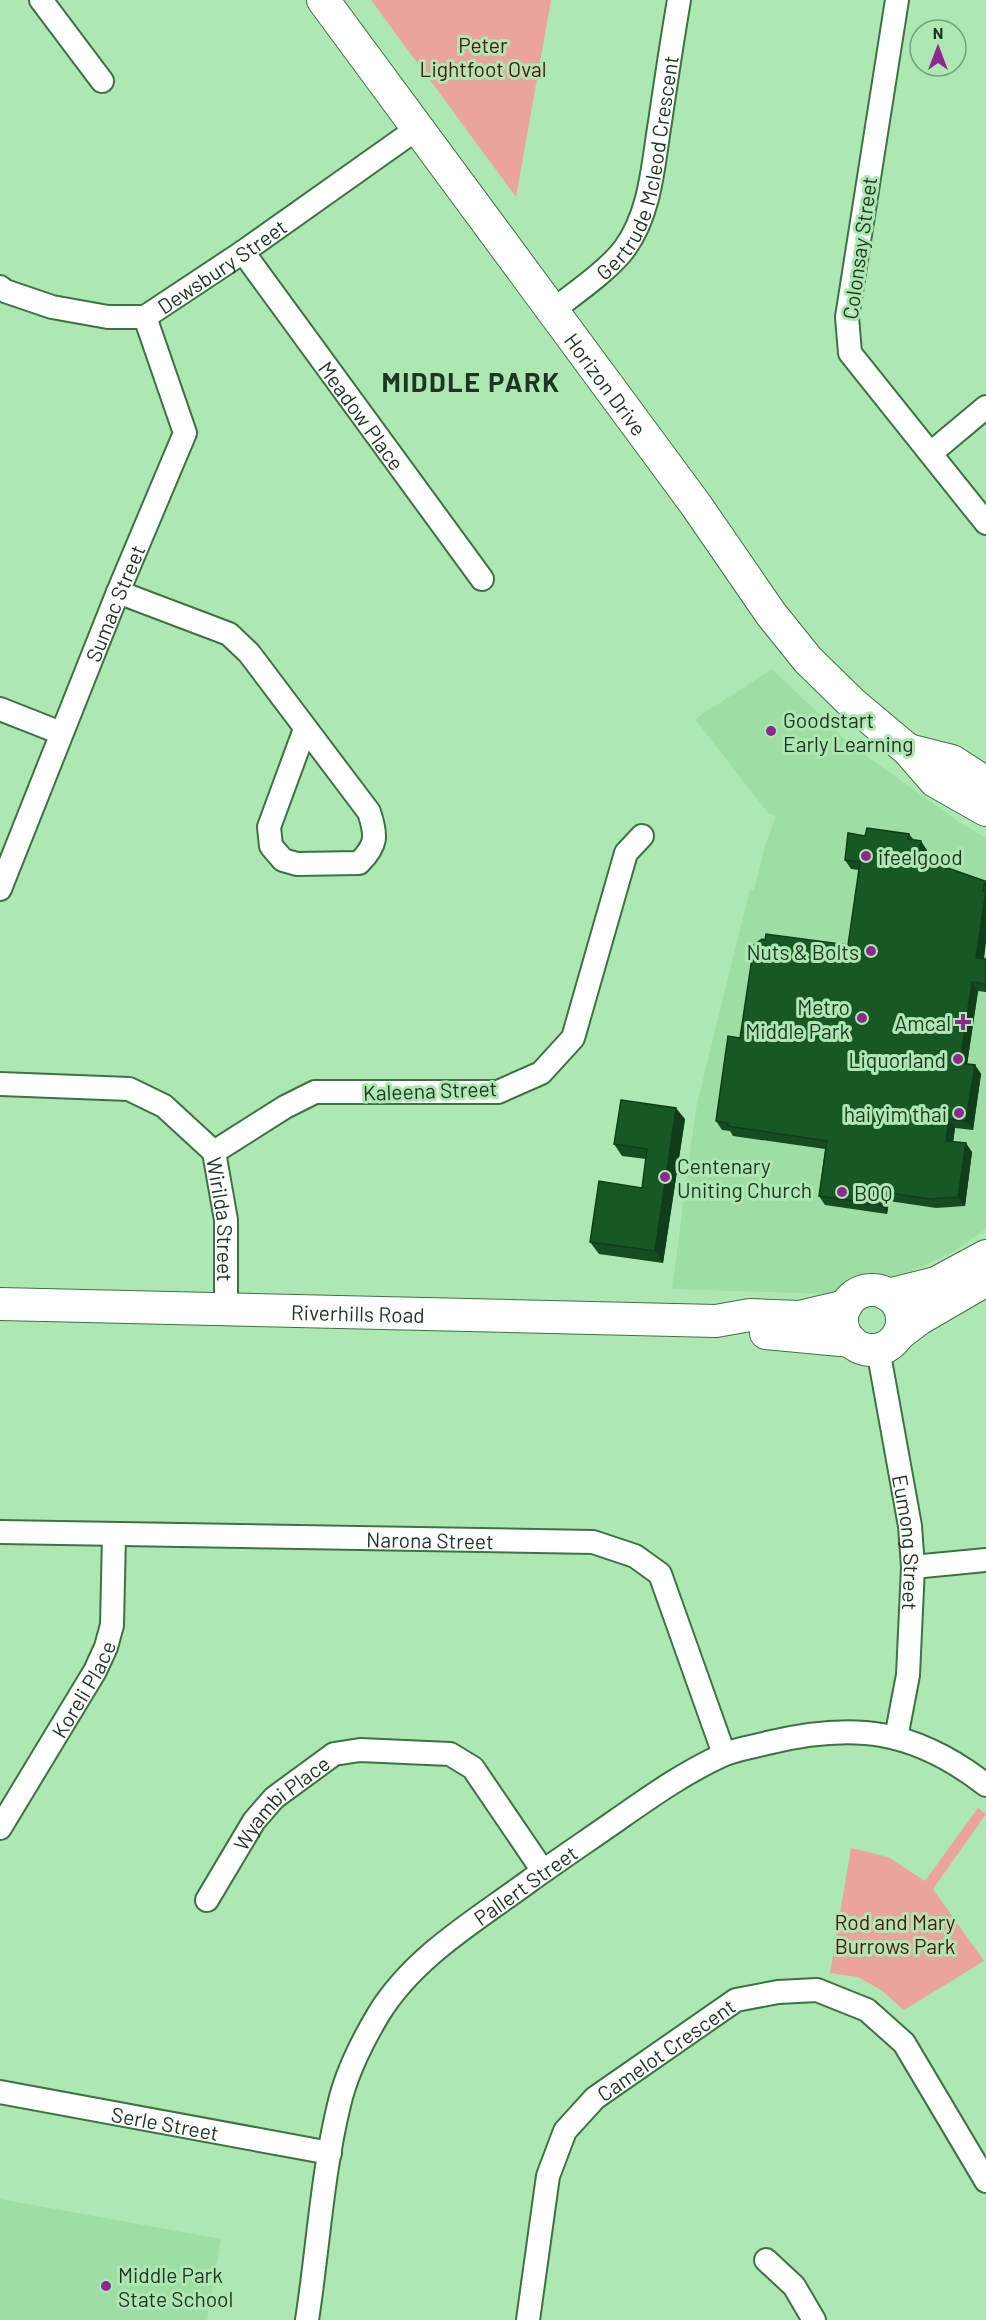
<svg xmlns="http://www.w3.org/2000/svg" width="986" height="2320" font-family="Barlow,sans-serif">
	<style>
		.built { fill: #9edea4 }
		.green { fill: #eba49b }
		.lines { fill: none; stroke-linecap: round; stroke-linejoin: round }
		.street-casing { stroke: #3d7344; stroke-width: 26 }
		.secondary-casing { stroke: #3d7344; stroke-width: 34 }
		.street { stroke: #fff; stroke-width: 22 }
		.secondary { stroke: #fff; stroke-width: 32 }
		.wall { fill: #154c20 }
		.shaded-wall { fill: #113e1a }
		.building { fill: #185825; stroke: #113e1a; stroke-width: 1.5 }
		.poi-dot { fill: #8e2990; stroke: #ade7b2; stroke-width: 2 }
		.labels { text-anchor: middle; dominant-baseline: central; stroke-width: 6; stroke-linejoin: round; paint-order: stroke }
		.park-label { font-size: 21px; fill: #5a0f0e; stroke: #ade7b2 }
		.street-label { font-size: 21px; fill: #1e3521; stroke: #ade7b2 }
		.poi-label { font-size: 21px; fill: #1e3521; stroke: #ade7b2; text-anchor: start }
		.district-label { font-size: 27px; font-weight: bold; letter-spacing: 1.5px; fill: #1e3521; stroke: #ade7b2 }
	</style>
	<rect width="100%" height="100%" fill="#ade7b2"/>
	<path class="built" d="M772 669 850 744 956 820 986 838V1229L954 1251 923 1266 898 1276 830 1294 672 1289 696 1108 750 889 754 890 766 843 776 816 768 813 695 719Z
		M0 2199 221 2239 207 2320H0Z"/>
	<path class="green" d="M371 0H551L516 197Z
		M978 1808 986 1814 933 1889 984 1961 904 2010 881 1990 858 1977 830 1973 851 1848 888 1857 925 1881Z"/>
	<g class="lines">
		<g class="street-casing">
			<g id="street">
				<path d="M41 0 102 81"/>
				<path d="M897 0 847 317 850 353 986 523"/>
				<path id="s1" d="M243 252 482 579"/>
				<path id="s2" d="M0 287 5 291 52 307 108 317H145L243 252 418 128"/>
				<path id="s3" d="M553 310C574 294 610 269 625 248 651 212 653 164 660 122 666 81 672 41 679 0"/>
				<path d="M931 453 986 407"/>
				<path d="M118 592 229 634 249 653 369 812C377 836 377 845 359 863L297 864 283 860 271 846 269 827 305 729"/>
				<path d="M0 709 61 733"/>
				<path id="s4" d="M0 889 118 592 185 433 145 317"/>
				<path id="s5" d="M0 1084 129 1089 164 1106 214 1152 226 1220V1309"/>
				<path d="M214 1152 285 1107 315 1092H498L541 1073 573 1038 626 853 642 836"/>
				<path id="s6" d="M878 1349 910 1526 913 1567 908 1675 896 1738"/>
				<path id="s7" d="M0 1532 593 1542 635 1556 660 1574 724 1754"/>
				<path d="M913 1567 986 1560"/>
				<path id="s8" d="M0 1828 95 1671 106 1647 112 1625 114 1535"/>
				<path id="s9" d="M207 1900 254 1821 274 1798 334 1754 360 1750 450 1754 473 1768 543 1871"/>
				<path id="s10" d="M0 2092 330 2153"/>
				<path d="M766 2260 794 2286 814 2320"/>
				<path id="s11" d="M307 2320C318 2249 322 2175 339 2105 346 2074 362 2042 378 2015 413 1957 475 1921 528 1882 557 1861 587 1841 617 1820 650 1797 685 1772 723 1755 736 1749 753 1747 767 1743 854 1722 914 1729 986 1785"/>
				<path id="s12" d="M528 2320 548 2176 565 2131 595 2098 736 2000 778 1992 817 1990 867 2010 904 2043 986 2181"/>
			</g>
		</g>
		<g class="secondary-casing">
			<g id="secondary">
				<path id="s13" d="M323 0 696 505 771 614 808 660 852 703 908 750 935 781 986 810"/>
				<path d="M908 750 952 761 986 783"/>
				<circle cx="872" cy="1320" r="30"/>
				<path d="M888 1295 936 1283 986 1256"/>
				<path id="s14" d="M0 1304 716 1321 750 1315 799 1317 846 1306"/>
				<path d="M766 1333 851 1341"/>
				<path d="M898 1335 919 1319 986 1280"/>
			</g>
		</g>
		<use href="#street" class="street"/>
		<use href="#secondary" class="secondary"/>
	</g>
	<path class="wall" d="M909 834 914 840 927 850 926 860 984 959H986V992L978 991 967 1064 975 1065 981 1074 973 1130 955 1128 953 1142 972 1152 965 1206 936 1208 889 1201 887 1214 825 1205 819 1196 825 1149 733 1136 730 1131 722 1130 716 1121 740 1038 848 945 859 870 851 869 845 860Z
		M685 1119 663 1263 599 1254 590 1242 642 1188 646 1159 622 1156 614 1144Z"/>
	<path class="shaded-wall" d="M921 841 927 850 925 867 919 858Z
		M985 881 986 883V942L983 967 976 958Z
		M972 982 978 991 966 1072 960 1063Z
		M975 1065 981 1074 973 1130 966 1121Z
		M676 1108 685 1119 663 1263 655 1251Z
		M949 1119 955 1128 952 1150 946 1141Z
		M966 1143 972 1152 965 1206 958 1197Z
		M883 1192 889 1201 887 1214 881 1205Z"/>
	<path class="building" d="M867 828 909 834 908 839 921 841 919 858 985 881 983 891H986L976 958 986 959V984L972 982 960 1063 975 1065 966 1121 949 1119 946 1141 966 1143 958 1197 929 1199 883 1192 881 1205 819 1196 827 1141 727 1126 728 1123 716 1121 728 1036 740 1038 754 945 762 939 765 940 766 934 848 945 860 862 845 860 848 833 865 836Z
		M621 1100 676 1108 655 1251 590 1242 599 1181 642 1188 647 1149 614 1144Z"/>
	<g class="poi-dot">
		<circle cx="771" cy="731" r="6"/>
		<circle cx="866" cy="856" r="6"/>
		<circle cx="871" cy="951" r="6"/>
		<circle cx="862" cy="1018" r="6"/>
		<path d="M960 1013h6v6h6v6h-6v6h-6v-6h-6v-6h6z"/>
		<circle cx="958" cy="1059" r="6"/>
		<circle cx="959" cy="1113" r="6"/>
		<circle cx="665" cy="1177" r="6"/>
		<circle cx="842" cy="1192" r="6"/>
		<circle cx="106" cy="2286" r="6"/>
	</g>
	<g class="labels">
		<g class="park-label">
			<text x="483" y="44">Peter<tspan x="483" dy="24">Lightfoot Oval</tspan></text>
			<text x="895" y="1921">Rod and Mary<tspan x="895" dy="24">Burrows Park</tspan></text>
		</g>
		<g class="street-label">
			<text stroke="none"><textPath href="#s3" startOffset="176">Gertrude Mcleod Crescent</textPath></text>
			<text transform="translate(859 248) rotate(-82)">Colonsay Street</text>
			<text stroke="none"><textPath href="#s2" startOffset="242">Dewsbury Street</textPath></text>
			<text stroke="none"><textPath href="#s13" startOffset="477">Horizon Drive</textPath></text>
			<text stroke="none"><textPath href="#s1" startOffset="202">Meadow Place</textPath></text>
			<text stroke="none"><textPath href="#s4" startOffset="308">Sumac Street</textPath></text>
			<text transform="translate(430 1090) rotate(-2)">Kaleena Street</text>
			<text stroke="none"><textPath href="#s5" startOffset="304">Wirilda Street</textPath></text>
			<text stroke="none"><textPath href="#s14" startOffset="358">Riverhills Road</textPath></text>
			<text stroke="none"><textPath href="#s7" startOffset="430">Narona Street</textPath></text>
			<text stroke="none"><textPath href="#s6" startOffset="196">Eumong Street</textPath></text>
			<text stroke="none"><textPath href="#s8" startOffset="162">Koreli Place</textPath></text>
			<text stroke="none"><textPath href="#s9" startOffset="124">Wyambi Place</textPath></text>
			<text stroke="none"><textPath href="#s11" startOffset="514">Pallert Street</textPath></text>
			<text stroke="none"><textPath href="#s12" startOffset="324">Camelot Crescent</textPath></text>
			<text stroke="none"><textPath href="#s10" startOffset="168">Serle Street</textPath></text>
		</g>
		<g class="poi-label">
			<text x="783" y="719">Goodstart<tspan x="783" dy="24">Early Learning</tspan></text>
			<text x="878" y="856">ifeelgood</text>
			<text x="859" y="951" text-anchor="end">Nuts &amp; Bolts</text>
			<text x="850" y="1006" text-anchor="end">Metro<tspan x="850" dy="24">Middle Park</tspan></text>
			<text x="951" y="1022" text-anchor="end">Amcal</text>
			<text x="946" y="1059" text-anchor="end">Liquorland</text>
			<text x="947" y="1113" text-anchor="end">hai yim thai</text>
			<text x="677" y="1165">Centenary<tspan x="677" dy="24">Uniting Church</tspan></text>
			<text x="854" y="1192">BOQ</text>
			<text x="118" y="2274">Middle Park<tspan x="118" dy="24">State School</tspan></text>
		</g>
		<g class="district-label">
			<text x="471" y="381">MIDDLE PARK</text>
		</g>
	</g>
	<g transform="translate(938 48)"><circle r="28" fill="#ade7b2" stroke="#74a078" stroke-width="1.5"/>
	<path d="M0-4.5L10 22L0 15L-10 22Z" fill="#8e2990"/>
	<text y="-9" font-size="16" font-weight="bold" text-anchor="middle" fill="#1e3521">N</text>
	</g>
</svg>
